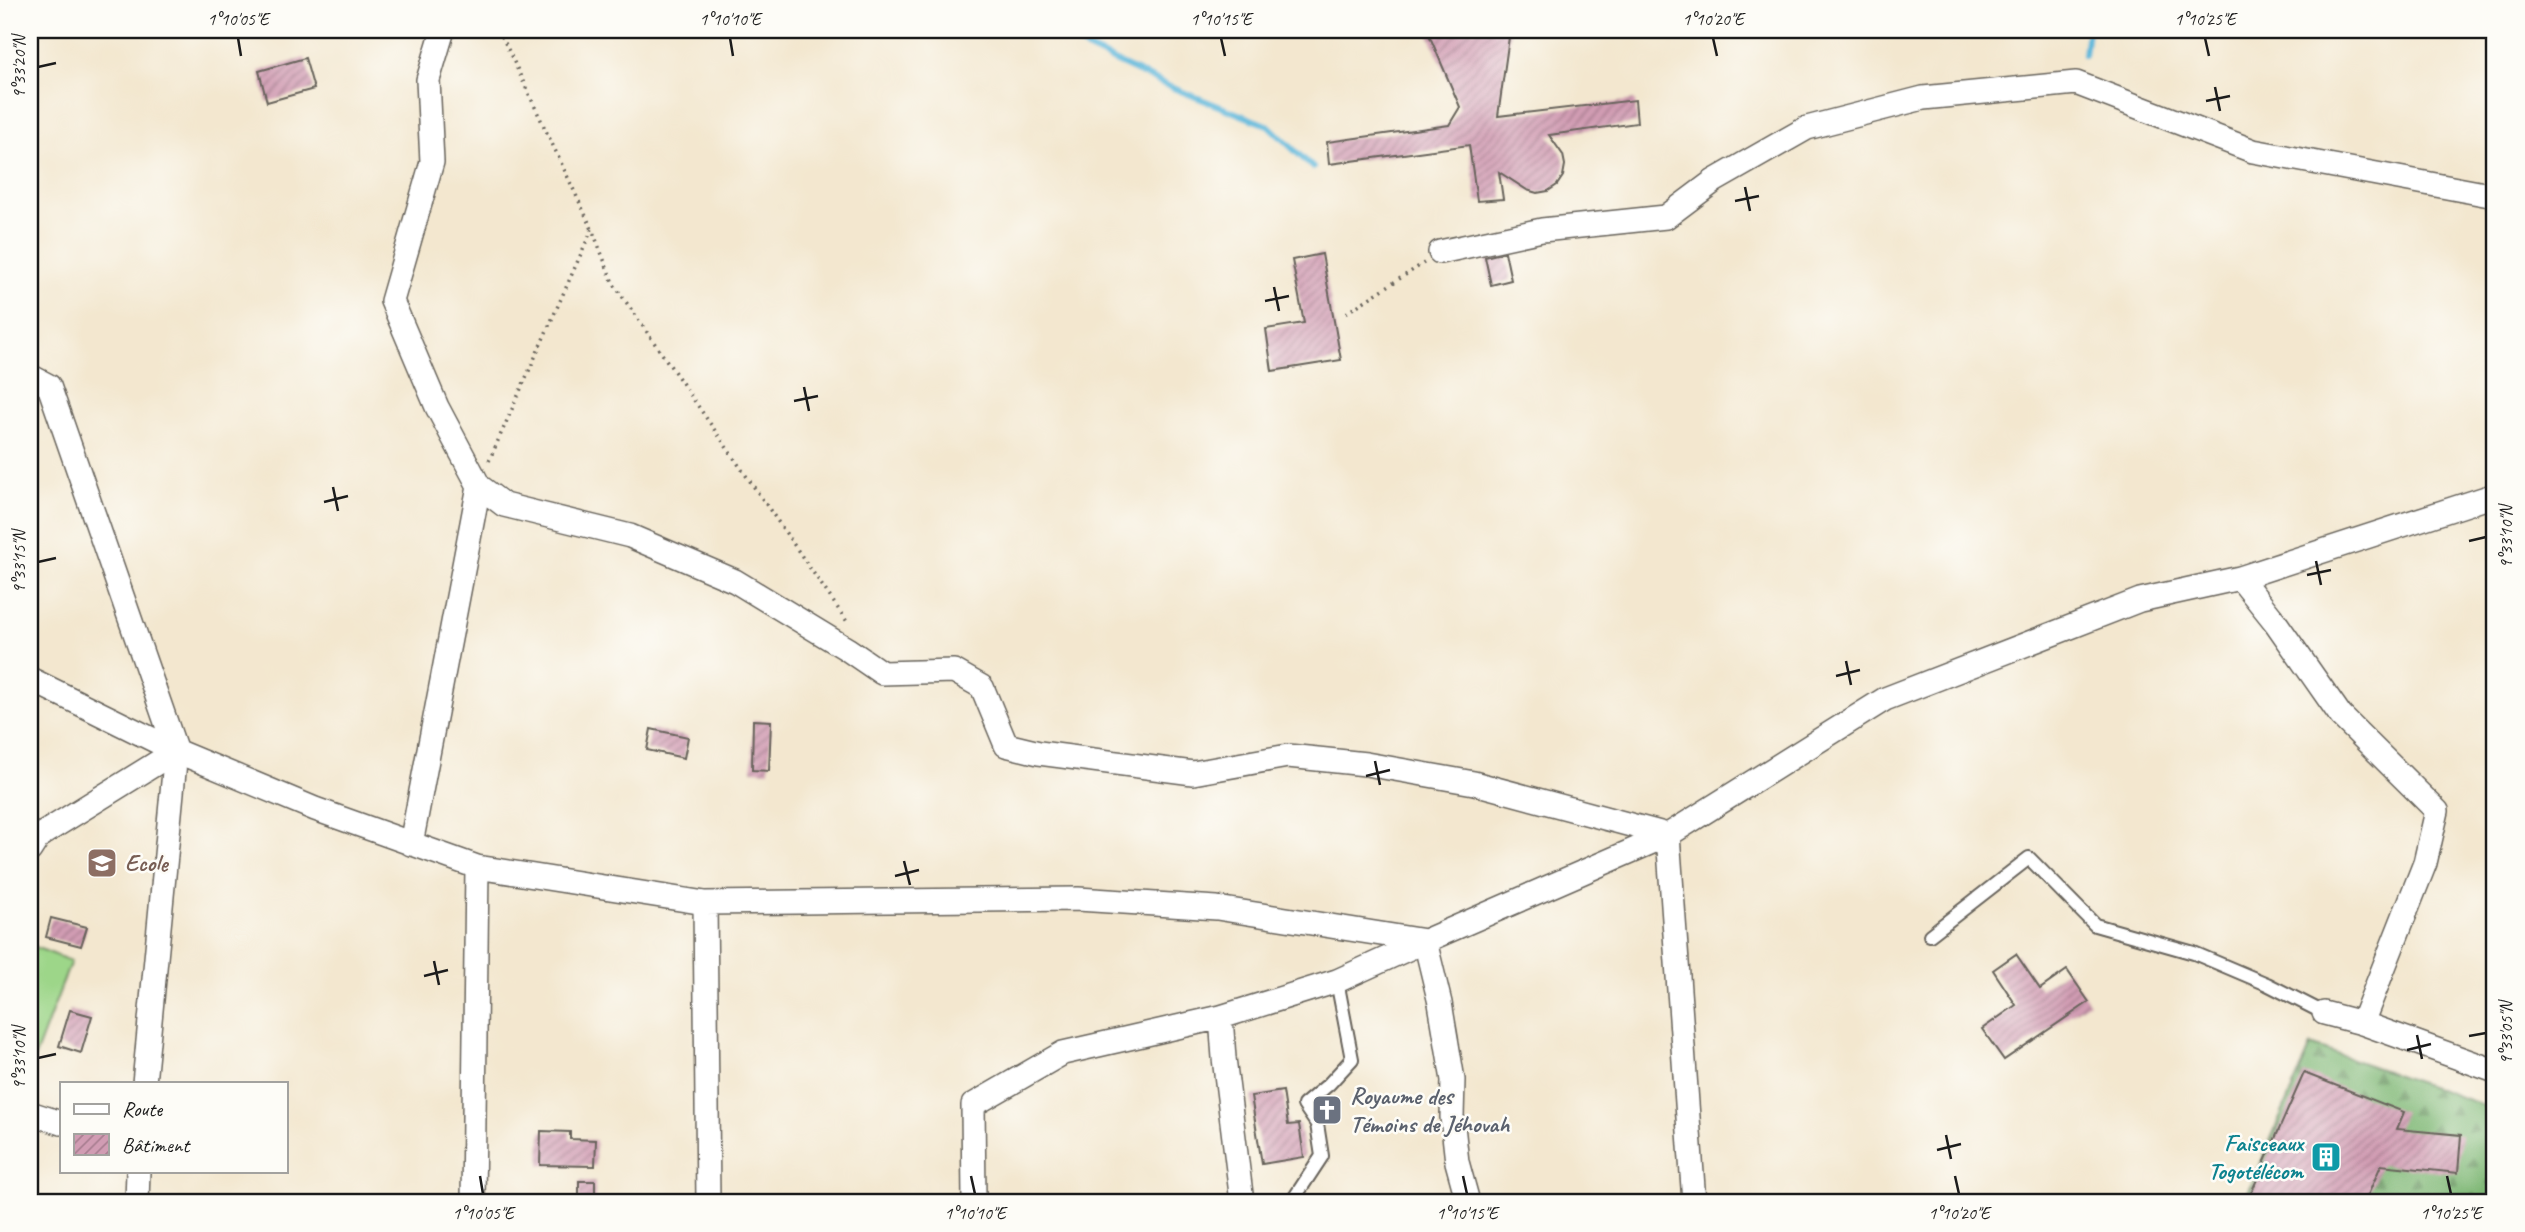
<svg xmlns="http://www.w3.org/2000/svg" width="2525" height="1232" font-family="Caveat,sans-serif">
	<style>
		.grass { fill: #9dd689; stroke: #5c7952; stroke-width: 2 }
		.forest { fill: url(#forest-firs); stroke: #4d6a48; stroke-width: 2 }
		.lines { fill: none; stroke-linecap: round; stroke-linejoin: round }
		.stream { stroke: #5db7da; stroke-width: 6 }
		.building { fill: url(#building-hatch) }
		.lane-casing { stroke: #67635b; stroke-width: 16 }
		.street-casing { stroke: #67635b; stroke-width: 26 }
		.path { stroke: #67635b; stroke-width: 3.5; stroke-dasharray: 2 5; stroke-linecap: butt }
		.lane { stroke: #fff; stroke-width: 12 }
		.street { stroke: #fff; stroke-width: 23 }
		.ticks { fill: none; stroke: #1c1c1c; stroke-width: 2.5 }
		.labels { text-anchor: middle; dominant-baseline: central; stroke-width: 5; stroke-linejoin: round; paint-order: stroke }
		.education-label { font-size: 24px; font-weight: bold; fill: #785e54; stroke: #fdfcf7; text-anchor: start }
		.worship-label { font-size: 24px; font-weight: bold; fill: #5b616d; stroke: #fdfcf7; text-anchor: start }
		.culture-label { font-size: 24px; font-weight: bold; fill: #0d838f; stroke: #fdfcf7; text-anchor: end }
		.neatline { fill: none; stroke: #1c1c1c; stroke-width: 2.5 }
		.ticks-label { font-size: 18px; text-anchor: middle; fill: #1c1c1c }
	</style>
	<defs>
		<pattern id="forest-firs" width="22" height="20" patternUnits="userSpaceOnUse" patternTransform="scale(1.75)"><rect width="22" height="20" fill="#7eb775"/><path d="M5 1l3.5 6h-7zM16 11l3.5 6h-7z" fill="#66945f"/></pattern>
		<pattern id="building-hatch" width="6" height="6" patternUnits="userSpaceOnUse" patternTransform="scale(1.75)"><rect width="6" height="6" fill="#d19cb3"/><path d="M-1 1l2-2M0 6l6-6M5 7l2-2" fill="none" stroke="#a97e91"/></pattern>
	</defs>
	<rect width="100%" height="100%" fill="#fdfcf7"/>
	<filter id="ink" filterUnits="userSpaceOnUse"><feTurbulence type="fractalNoise" baseFrequency=".0143" numOctaves="2"/><feDisplacementMap in="SourceGraphic" scale="14" xChannelSelector="R" yChannelSelector="G"/><feConvolveMatrix kernelMatrix="1 2 1 2 8 2 1 2 1" color-interpolation-filters="sRGB"/></filter>
	<filter id="wash" filterUnits="userSpaceOnUse"><feTurbulence type="fractalNoise" baseFrequency=".00686" numOctaves="4" result="noise"/><feDisplacementMap in="SourceGraphic" scale="28" xChannelSelector="R" yChannelSelector="G"/><feGaussianBlur stdDeviation="1.57" result="paint"/><feColorMatrix in="noise" values="0 0 0 0 0 0 0 0 0 0 0 0 0 0 0 0 0 1.4 0 .05"/><feComposite in="paint" operator="in"/></filter>
	<g filter="url(#wash)">
		<rect width="100%" height="100%" fill="#f3e7cf"/>
		<path class="grass" d="M30 945 71 961 30 1070Z"/>
		<path class="forest" d="M2311 1045 2495 1109V1202H2244Z"/>
		<g class="lines">
			<path class="stream" d="M1054 30 1059 35 1168 86 1269 126 1313 168
				M2085 55 2088 30"/>
		</g>
		<g id="blocks">
			<path class="building" d="M1427 30H1510L1498 116 1635 100 1637 123 1549 135 1563 155 1565 165 1563 176 1557 185 1548 191 1537 193 1527 190 1499 172 1503 199 1477 201 1469 145 1329 164 1327 142 1449 125 1460 107Z
				M305 58 314 89 267 102 259 71Z
				M1505 252 1511 280 1491 285 1485 257Z
				M1322 254 1341 360 1272 371 1266 329 1304 323 1292 260Z
				M753 720 771 721 769 771 752 770Z
				M651 729 688 737 684 758 647 750Z
				M51 918 87 927 81 946 46 937Z
				M2016 954 2040 989 2067 970 2089 1002 2004 1060 1982 1029 2016 1005 1993 970Z
				M70 1010 92 1016 81 1053 59 1046Z
				M2304 1073 2404 1112 2397 1129 2461 1135 2458 1173 2381 1165 2365 1202H2247Z
				M1283 1091 1288 1125 1299 1124 1304 1157 1262 1164 1251 1096Z
				M541 1131 570 1132V1139L596 1140 595 1166 540 1165Z
				M579 1181H595V1202H579Z"/>
		</g>
	</g>
	<g filter="url(#ink)">
		<use href="#blocks" fill-opacity="0" stroke="#67635b" stroke-width="2"/>
		<g class="lines">
			<g class="lane-casing">
				<path id="lane" d="M1930 935 2029 858 2095 925 2194 953 2267 984 2324 1013
					M1295 1197 1322 1156 1317 1124 1304 1105 1329 1084 1352 1059 1337 981"/>
			</g>
			<g class="street-casing">
				<path id="street" d="M443 30 428 80 432 162 392 301 437 407 479 486 504 505 630 536 735 581 847 649 882 673 954 671 982 687 1006 745 1039 753 1193 773 1288 756 1366 764 1474 783 1668 835 1694 1202
					M1440 252 1542 230 1666 217 1714 181 1807 128 1923 98 2076 83 2253 151 2495 196
					M30 376 49 386 176 751 144 1083
					M2240 578 2276 623 2341 716 2437 811 2425 863 2362 1023
					M30 679 176 751 315 809 477 867 705 903 1078 899 1217 908 1425 941 1668 835 1885 699 2140 600 2240 578 2495 495
					M411 844 479 486
					M30 850 39 836 176 751
					M705 903 708 1202
					M2324 1013 2362 1023 2495 1071
					M1221 1017 1224 1058 1242 1202
					M30 1113 61 1123
					M137 1202 138 1171
					M473 1202 477 867
					M974 1202 973 1105 1063 1053 1221 1017 1337 981 1425 941 1440 1003 1453 1080 1452 1117 1457 1162 1468 1202"/>
			</g>
			<path class="path" d="M499 30 592 229 613 283 848 623
				M1346 313 1424 263
				M489 461 592 229"/>
			<use href="#lane" class="lane"/>
			<use href="#street" class="street"/>
		</g>
	</g>
	<path class="ticks" d="M238 38 241 56M730 38 733 56M1221 38 1225 56M1713 38 1717 56M2205 38 2209 56M38 67 56 63M2215 87 2220 111M2206 101 2230 96M1745 187 1750 211M1735 201 1759 196M1274 287 1279 311M1265 301 1289 296M804 387 809 411M794 401 818 396M333 487 338 511M324 502 348 496M2469 541 2486 537M2316 561 2321 585M38 562 56 558M2307 575 2331 570M1846 661 1851 685M1836 676 1860 670M1375 761 1380 785M1366 776 1390 770M904 861 910 885M895 876 919 870M434 961 439 985M424 976 448 970M2417 1035 2422 1059M2469 1036 2486 1033M2407 1050 2431 1044M38 1058 56 1054M1946 1135 1951 1159M1937 1150 1961 1144M480 1176 483 1194M971 1176 975 1194M1463 1176 1467 1194M1955 1176 1959 1194M2447 1176 2451 1194"/>
	<defs>
		<g id="school-square" transform="scale(1.575)"><rect x="-9" y="-9" width="18" height="18" rx="4" fill="#8d6e63" stroke="#fdfcf7"/><path d="M0-5L7-2L0 1L-7-2ZM-4 1L0 2.5L4 1V4Q0 6-4 4Z" fill="#fff"/></g>
		<g id="church-square" transform="scale(1.575)"><rect x="-9" y="-9" width="18" height="18" rx="4" fill="#6b7280" stroke="#fdfcf7"/><path d="M-1.2-6h2.4v3.5h3.3v2.4h-3.3V6h-2.4V-.1h-3.3v-2.4h3.3Z" fill="#fff"/></g>
		<g id="building-square" transform="scale(1.575)"><rect x="-9" y="-9" width="18" height="18" rx="4" fill="#0f9aa8" stroke="#fdfcf7"/><path d="M-4-6H4V6H1V3H-1V6H-4ZM-2.5-4.3h1.7v1.8h-1.7ZM.8-4.3h1.7v1.8H.8ZM-2.5-1h1.7V.8h-1.7ZM.8-1h1.7V.8H.8Z" fill="#fff"/></g>
	</defs>
	<g fill-rule="evenodd">
		<use href="#school-square" x="102" y="863"/>
		<use href="#church-square" x="1327" y="1110"/>
		<use href="#building-square" x="2326" y="1157"/>
	</g>
	<g class="labels">
		<g class="education-label">
			<text x="125" y="863">Ecole</text>
		</g>
		<g class="worship-label">
			<text x="1350" y="1096">Royaume des<tspan x="1350" dy="28">Témoins de Jéhovah</tspan></text>
		</g>
		<g class="culture-label">
			<text x="2303" y="1143">Faisceaux<tspan x="2303" dy="28">Togotélécom</tspan></text>
		</g>
	</g>
	<rect width="2525" height="1232" fill="none" stroke="#fdfcf7" stroke-width="77"/>
	<rect x="60" y="1082" width="228" height="91" fill="#fdfcf7" stroke="#a3a29f" stroke-width="2"/>
	<rect x="74" y="1104" width="35" height="10" fill="#ffffff" stroke="#a3a29f" stroke-width="2"/>
	<text x="122" y="1116" font-size="21" fill="#1c1c1c">Route</text>
	<rect x="74" y="1134" width="35" height="21" fill="url(#building-hatch)" stroke="#a3a29f" stroke-width="2"/>
	<text x="122" y="1152" font-size="21" fill="#1c1c1c">Bâtiment</text>
	<rect x="38" y="38" width="2448" height="1156" class="neatline"/>
	<g class="ticks-label">
		<text x="238" y="25">1°10'05"E</text>
		<text x="730" y="25">1°10'10"E</text>
		<text x="1221" y="25">1°10'15"E</text>
		<text x="1713" y="25">1°10'20"E</text>
		<text x="2205" y="25">1°10'25"E</text>
		<text transform="translate(19 67) rotate(-90)" y="6">9°33'20"N</text>
		<text transform="translate(2506 537) rotate(-90)" y="6">9°33'10"N</text>
		<text transform="translate(19 562) rotate(-90)" y="6">9°33'15"N</text>
		<text transform="translate(2506 1033) rotate(-90)" y="6">9°33'05"N</text>
		<text transform="translate(19 1058) rotate(-90)" y="6">9°33'10"N</text>
		<text x="483" y="1219">1°10'05"E</text>
		<text x="975" y="1219">1°10'10"E</text>
		<text x="1467" y="1219">1°10'15"E</text>
		<text x="1959" y="1219">1°10'20"E</text>
		<text x="2451" y="1219">1°10'25"E</text>
	</g>
</svg>
